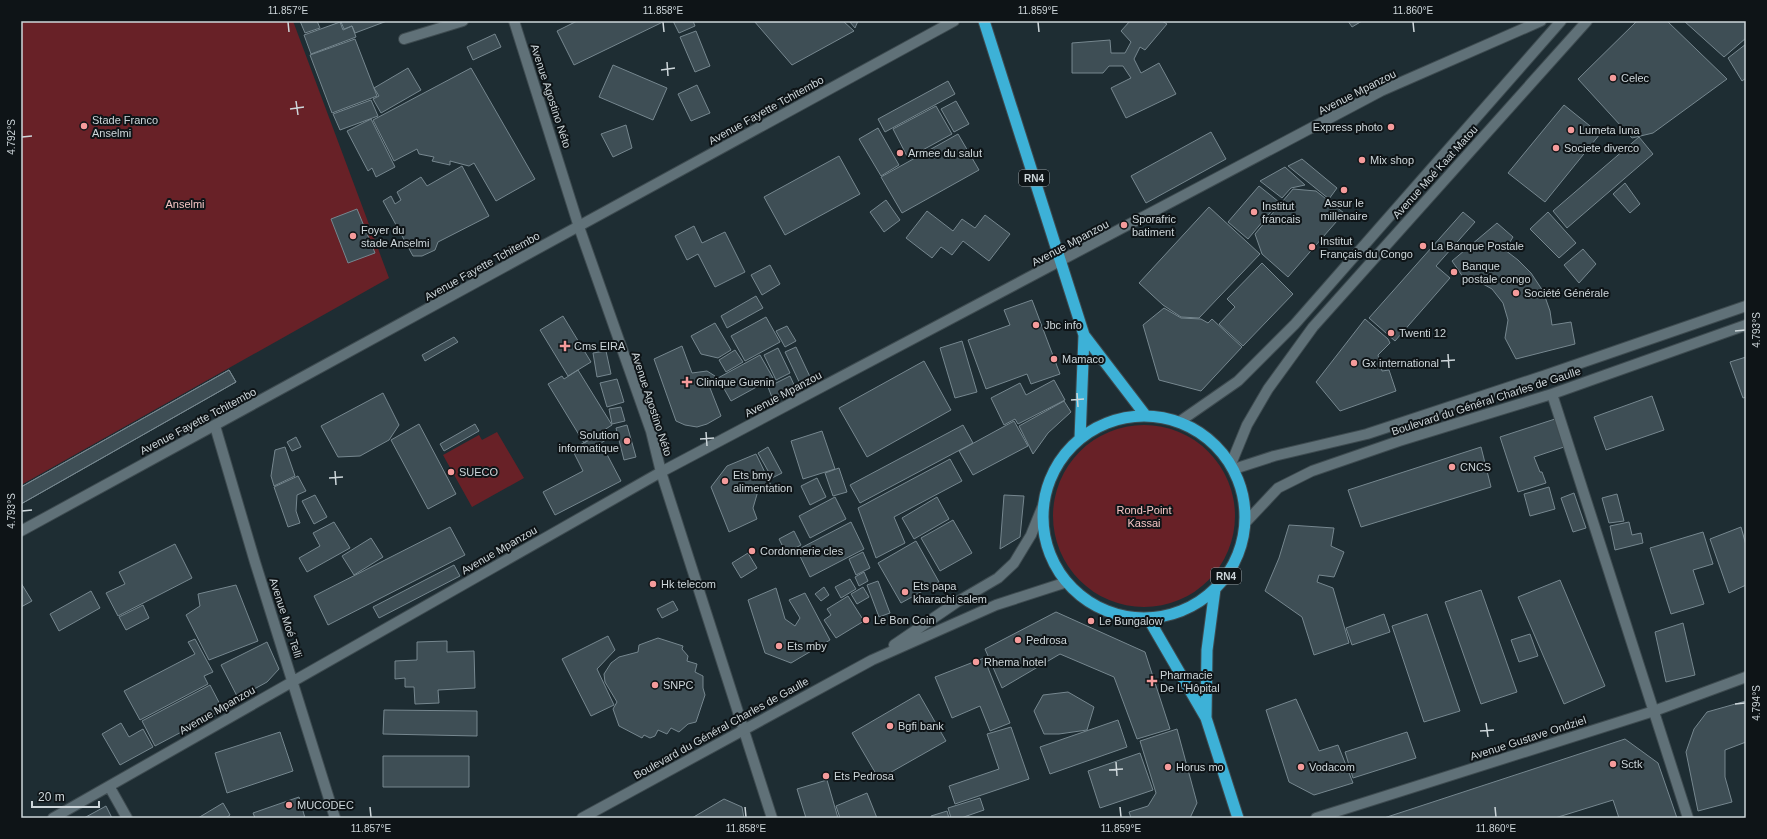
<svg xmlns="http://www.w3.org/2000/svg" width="1767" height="839" font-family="Helvetica,sans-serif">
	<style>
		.green { fill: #682127 }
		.building { fill: #3e4e55; stroke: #76878f }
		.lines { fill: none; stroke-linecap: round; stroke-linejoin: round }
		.service-casing { stroke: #3e4b50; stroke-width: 12 }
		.minor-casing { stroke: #3e4b50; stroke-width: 12 }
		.tertiary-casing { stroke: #3e4b50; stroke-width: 12 }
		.secondary-casing { stroke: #3e4b50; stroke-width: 12 }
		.trunk-casing { stroke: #3e4b50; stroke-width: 13 }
		.service { stroke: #607178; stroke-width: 10 }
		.minor { stroke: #607178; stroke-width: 10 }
		.tertiary { stroke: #607178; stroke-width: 10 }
		.secondary { stroke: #607178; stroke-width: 10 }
		.trunk { stroke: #3db1d7; stroke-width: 11 }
		.ticks { fill: none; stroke: #cdd6da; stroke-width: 1.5 }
		.poi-dot { fill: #f59b9b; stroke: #0e1417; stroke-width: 1.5 }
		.labels { text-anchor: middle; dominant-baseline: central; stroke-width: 4; stroke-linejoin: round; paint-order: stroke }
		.shield { fill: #0e1417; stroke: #949ca0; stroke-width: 1 }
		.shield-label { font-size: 10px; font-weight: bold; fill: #cdd6da }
		.poi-label { font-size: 11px; fill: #cdd6da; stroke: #0e1417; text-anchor: start }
		.street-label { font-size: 11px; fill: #cdd6da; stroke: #0e1417 }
		.park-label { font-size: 11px; fill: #f4c4c3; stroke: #0e1417 }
		.neatline { fill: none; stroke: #cdd6da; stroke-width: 1.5 }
		.ticks-label { font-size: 10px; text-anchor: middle; fill: #cdd6da }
	</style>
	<rect width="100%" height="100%" fill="#1e2d33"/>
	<path class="green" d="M21 21H293L389 278 21 485Z
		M1053 516a91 91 0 1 1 182 0a91 91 0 1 1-182 0Z
		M497 432 524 478 472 507 443 455 479 435 482 440Z"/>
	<path class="building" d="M300 21H317L320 28 305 33Z
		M344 21H387L355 33 352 26 344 29 341 22Z
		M577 21H665L574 65 557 31Z
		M673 21H693L695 26 679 33Z
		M754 21H843L854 31 792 65Z
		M849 21H858L855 28Z
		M1130 21H1162L1167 24 1145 50 1140 47 1134 59 1141 73 1159 63 1176 94 1126 118 1111 88 1131 78 1123 66H1109L1103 73H1072V43L1110 40 1111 53H1125L1131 42 1121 31Z
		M1348 21H1362L1352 27Z
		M1637 21H1667L1727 79 1653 133 1632 138 1578 79Z
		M1684 21H1746V38L1724 57Z
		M340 22 343 30 352 26 356 37 311 54 304 35Z
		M696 31 710 66 695 72 680 37Z
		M495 34 501 47 473 60 467 47Z
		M355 39 377 96 332 113 310 55Z
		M1746 44V78L1742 81 1728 58Z
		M613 65 667 88 653 120 599 97Z
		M408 68 421 90 381 113 373 99 379 96 374 88Z
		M471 68 535 179 496 201 474 163 469 166 450 161V165L432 161 434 157 419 154 417 149 394 161 373 120Z
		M948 81 955 94 885 132 878 119Z
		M697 85 710 113 691 121 678 94Z
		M371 100 378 116 340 130 333 114Z
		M956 101 969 124 954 132 941 109Z
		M1564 105 1600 134 1545 202 1508 173Z
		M936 106 952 134 908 158 893 129Z
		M371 119 395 167 376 177 372 168 368 171 347 131Z
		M626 125 632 148 613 157 601 134Z
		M878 128 899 165 881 176 859 139Z
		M1211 132 1226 159 1146 203 1131 176Z
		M958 134 979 170 902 213 881 177Z
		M1639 137 1653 154 1567 228 1553 211Z
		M839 156 860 194 785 235 764 197Z
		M1302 159 1337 188 1329 199 1288 166Z
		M462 166 489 216 438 242 435 250 422 256H413L383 201 391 196 395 204 401 200 397 192 421 177 427 186Z
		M1285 167 1305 185 1291 188 1282 198 1260 181Z
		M1625 183 1640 204 1630 213 1613 194Z
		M1259 186 1279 202 1248 239 1228 222Z
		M1293 189 1316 191 1344 213 1288 277 1262 254 1255 234Z
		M886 200 900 220 884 232 870 212Z
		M1209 207 1260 254 1199 318 1181 317 1163 305 1139 283Z
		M357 209 375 253 348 263 331 219Z
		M927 211 953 231 962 219 975 228 985 215 1010 234 989 261 963 241 952 255 941 247 932 258 906 238Z
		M1463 212 1475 222 1436 266 1450 278 1395 341 1369 318Z
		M1548 212 1576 243 1559 258 1530 229Z
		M1497 223 1513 237 1505 250 1518 260 1531 273 1543 291 1550 311 1552 325 1571 322 1575 344 1516 359 1505 338 1508 320 1503 303 1492 289 1476 280 1463 277 1452 261Z
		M694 226 702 243 725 232 745 272 715 287 698 254 687 260 675 236Z
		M1583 249 1596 264 1579 283 1564 265Z
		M1262 263 1293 294 1243 346 1219 324 1235 307 1227 299Z
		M770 265 780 284 762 295 751 275Z
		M756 296 763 308 727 328 721 316Z
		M1032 300 1060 374 1031 384 1027 374 986 389 968 340 1010 325 1004 310Z
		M1164 308 1181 318 1201 319 1208 323 1212 319 1242 347 1201 391 1159 380 1143 325Z
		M563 316 591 362 568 376 540 330Z
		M766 317 780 342 745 361 731 336Z
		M1365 319 1388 339 1390 343 1378 355 1382 371 1389 370 1396 391 1340 411 1316 382Z
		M715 323 731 350 718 358 701 354 691 336Z
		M787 326 796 341 785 347 776 331Z
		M454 337 458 342 425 361 422 355Z
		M962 341 977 392 955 398 940 348Z
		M682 346 692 373 707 371 715 376 710 388 721 416 707 424 697 427 685 425 676 421 654 359Z
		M796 347 812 381 801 386 785 352Z
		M778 348 790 373 776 380 764 355Z
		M735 350 743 362 726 372 719 360Z
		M606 351 611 374 597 377 593 353Z
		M760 355 773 378 731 401 718 378Z
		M1746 357V397L1743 398 1730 362Z
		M924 361 951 410 867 457 839 408Z
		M229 370 236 382 21 504V487Z
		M229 370 236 382 21 504V487Z
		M578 370 612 425 584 443 548 384 562 376 564 379Z
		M790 376 796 389 773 400 768 387Z
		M617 379 624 402 607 407 600 383Z
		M1054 380 1065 400 1018 424 1015 419 1004 425 991 398 1020 383 1026 395Z
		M383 393 399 425 389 440 360 456 338 457 321 426Z
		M1652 396 1664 430 1606 450 1594 417Z
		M1064 401 1071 412 1048 433 1033 454 1019 426Z
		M621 407 625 421 612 424 609 409Z
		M1555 419 1564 447 1534 457 1540 472H1542L1546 483 1518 492 1500 437Z
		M1014 421 1028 446 973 475 959 451Z
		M419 424 456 494 428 509 391 440Z
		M475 424 479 431 444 451 440 444Z
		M627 425 636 457 624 460 616 428Z
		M963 425 973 443 860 503 850 485Z
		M822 431 835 469 803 479 791 441Z
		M605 432 609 438 601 443 621 481 555 515 543 492 583 471 572 449Z
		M296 437 301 447 292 451 287 442Z
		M285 447 295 476 274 486 271 476 275 450Z
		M768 447 782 473 772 478 758 453Z
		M1481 447 1491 487 1361 527 1348 490Z
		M756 454 771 485 758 491 753 508 757 519 729 532 711 487 727 466Z
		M950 459 962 481 894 517 905 543 876 558 858 508Z
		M839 468 847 492 833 496 825 473Z
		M298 476 306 491 297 495 296 511 300 523 288 527 274 487Z
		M817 478 826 497 810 505 801 486Z
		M1549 487 1555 509 1530 516 1524 494Z
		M1574 493 1586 528 1573 532 1561 498Z
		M1617 494 1624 521 1609 523 1602 498Z
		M315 495 327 517 314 524 302 501Z
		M1004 495 1024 496 1020 537 1000 549Z
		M835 497 846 519 810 538 799 516Z
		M937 497 949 519 914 539 902 518Z
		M953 520 972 553 940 571 921 538Z
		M334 522 350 548 307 572 299 558 320 546 313 533Z
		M851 522 864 549 810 577 797 550Z
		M1629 522 1632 535 1641 533 1643 543 1615 550 1610 526Z
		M1289 525 1334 528 1331 546 1344 552 1334 577 1319 575 1317 582 1333 588 1349 643 1314 655 1302 617 1265 591 1279 558Z
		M450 527 465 555 328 625 314 596Z
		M1741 527 1746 545V585L1729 593 1710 539Z
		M794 531 801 545 786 553 779 539Z
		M1703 532 1713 564 1693 570 1704 604 1671 614 1650 548Z
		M371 538 383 557 354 575 342 556Z
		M916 541 939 582 901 603 878 563Z
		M175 544 192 578 118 616 106 593 125 584 119 572Z
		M863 552 870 568 856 575 849 559Z
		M748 553 757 568 741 578 732 563Z
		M454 565 460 576 379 618 373 607Z
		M864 572 868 581 859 586 855 577Z
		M850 579 856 589 841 598 835 587Z
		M1560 580 1605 686 1564 704 1518 597Z
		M878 581 890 613 879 617 867 585Z
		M21 583 32 601 21 607Z
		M236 585 258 641 209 660 186 615 200 606 198 594Z
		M824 587 829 595 821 601 815 594Z
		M863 587 869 597 857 604 851 594Z
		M776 588 785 619 795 626 800 618 789 600 805 593 830 640 791 663 765 653 748 600Z
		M1481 590 1517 692 1481 704 1445 602Z
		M91 591 100 608 59 631 50 614Z
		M848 596 864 621 836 638 824 620 831 615 827 609Z
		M673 601 678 610 662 618 657 609Z
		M143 605 149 618 126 630 119 617Z
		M1056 612 1145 652 1170 729 1137 739 1114 677 1060 654 1002 688 985 649Z
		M1384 614 1390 632 1352 645 1346 628Z
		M1427 614 1460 711 1424 722 1392 626Z
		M1683 623 1695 675 1666 682 1655 632Z
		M1530 634 1538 656 1519 662 1511 640Z
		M608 636 615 650 597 669 614 705 591 716 562 659Z
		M658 638 683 646 682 649 688 656 687 661 697 664 695 672 703 676V688L705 695 696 722 688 724 679 732 671 728 667 734 658 730 655 736 650 738 644 735 642 738 619 726 613 709 617 702 605 682 604 674 611 663 619 657 638 652 639 645Z
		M195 639 213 672 204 676 208 684 140 720 124 691 195 654 188 642Z
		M447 641V652L474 651 475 688 438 690 439 703 415 704 414 687H405V678L395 679V661L417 660V642Z
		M267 642 279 669 267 682 238 698 221 665Z
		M984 658 1010 723 990 731 980 706 952 718 935 677Z
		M210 685 223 710 155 746 142 721Z
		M1068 692 1094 707 1087 730 1059 734H1044L1034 711 1043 695Z
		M919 694 946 741 879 779 852 733Z
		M1296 699 1319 751 1338 745 1353 783 1314 795 1289 782 1266 710Z
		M1746 701V742L1725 750V777L1732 802 1698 811 1686 752 1694 729 1707 712Z
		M384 710 477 711V736L383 734Z
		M1118 720 1127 747 1050 774 1040 747Z
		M121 723 129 737 143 729 153 747 120 765 102 734Z
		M1011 727 1029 779 955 804 949 786 999 769 987 734Z
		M1177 729 1197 803 1190 818H1131L1129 812 1148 806 1156 793 1140 741Z
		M280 732 293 771 227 793 215 753Z
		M1407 732 1416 758 1353 778 1345 752Z
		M1625 739 1658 763 1677 818H1619L1613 800 1555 818H1384Z
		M1140 753 1153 790 1100 808 1088 771Z
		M383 756H469V787H383Z
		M827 780 838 818H806L797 789Z
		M867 793 877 818H840L836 806Z
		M299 797 305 818H255L253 813Z
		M980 798 984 810 961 818H951L948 808Z
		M724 799 742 807 744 818H692Z
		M223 803 230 815 226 818H198Z
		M106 806 112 818H84Z
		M947 811 949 818H931V816Z"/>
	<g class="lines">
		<g class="service-casing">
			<path id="service" d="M404 39 463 21"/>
		</g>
		<g class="minor-casing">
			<path id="minor" d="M514 21 579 227 651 431 661 472 772 818
				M1552 394 1688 818
				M215 426 255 562 335 818
				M1234 469 1274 456 1367 434 1546 375 1746 306
				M1246 522 1278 488 1312 471 1399 441 1552 394 1746 325
				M109 786 127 818
				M53 818 661 472 1381 91 1541 21
				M1316 818 1654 711 1746 677"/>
		</g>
		<g class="tertiary-casing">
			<path id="tertiary" d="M21 531 954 21"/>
		</g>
		<g class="secondary-casing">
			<path id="secondary" d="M1179 422 1238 381 1295 324 1561 21
				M1231 464 1247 425 1268 389 1313 327 1587 21
				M894 645 957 602 998 578 1014 563 1031 535 1044 503
				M582 818 872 660 996 605 1067 582"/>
		</g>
		<g class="trunk-casing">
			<path id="trunk" d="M984 21 1084 335 1080 439
				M1084 335 1146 416
				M1043 517a101 101 0 1 1 202 0a101 101 0 1 1-202 0Z
				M1148 618 1206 718 1238 818
				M1206 717 1207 650 1215 589"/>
		</g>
		<use href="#service" class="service"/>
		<use href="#minor" class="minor"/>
		<use href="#tertiary" class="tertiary"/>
		<use href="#secondary" class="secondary"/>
		<use href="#trunk" class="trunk"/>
	</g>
	<path class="ticks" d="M288 22 289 32M663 22 664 32M1038 22 1039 32M1413 22 1414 32M667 62 668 76M661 70 675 68M296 101 298 115M290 109 304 107M22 137 32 136M1735 331 1745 330M1448 354 1449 368M1441 361 1455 360M1077 393 1078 407M1071 400 1084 399M706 432 707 446M700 439 714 438M335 471 336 485M329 478 343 477M22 511 32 510M1735 704 1745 703M1486 723 1488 737M1480 731 1494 730M1116 762 1117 776M1109 770 1123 769M370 807 371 817M745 807 746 817M1120 807 1121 817M1495 807 1496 817"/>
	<g class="poi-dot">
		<circle cx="1613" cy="78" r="4"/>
		<circle cx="84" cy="126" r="4"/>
		<circle cx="1391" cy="127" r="4"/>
		<circle cx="1571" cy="130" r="4"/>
		<circle cx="1556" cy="148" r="4"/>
		<circle cx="900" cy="153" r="4"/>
		<circle cx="1362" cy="160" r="4"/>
		<circle cx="1344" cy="190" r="4"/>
		<circle cx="1254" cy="212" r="4"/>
		<circle cx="1124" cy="225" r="4"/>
		<circle cx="353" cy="236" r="4"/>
		<circle cx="1423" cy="246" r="4"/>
		<circle cx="1312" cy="247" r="4"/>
		<circle cx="1454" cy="272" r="4"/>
		<circle cx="1516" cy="293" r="4"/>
		<circle cx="1036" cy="325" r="4"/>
		<circle cx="1391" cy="333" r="4"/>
		<path d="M563 340h4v4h4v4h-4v4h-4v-4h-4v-4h4z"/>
		<circle cx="1054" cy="359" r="4"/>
		<circle cx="1354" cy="363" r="4"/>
		<path d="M685 376h4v4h4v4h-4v4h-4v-4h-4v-4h4z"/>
		<circle cx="627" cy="441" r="4"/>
		<circle cx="1452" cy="467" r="4"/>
		<circle cx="451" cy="472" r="4"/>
		<circle cx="725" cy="481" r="4"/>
		<circle cx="752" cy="551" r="4"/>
		<circle cx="653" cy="584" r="4"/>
		<circle cx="905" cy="592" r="4"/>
		<circle cx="866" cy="620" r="4"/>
		<circle cx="1091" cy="621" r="4"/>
		<circle cx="1018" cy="640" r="4"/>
		<circle cx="779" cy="646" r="4"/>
		<circle cx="976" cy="662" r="4"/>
		<path d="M1150 675h4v4h4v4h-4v4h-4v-4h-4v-4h4z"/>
		<circle cx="655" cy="685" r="4"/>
		<circle cx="890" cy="726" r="4"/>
		<circle cx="1613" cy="764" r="4"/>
		<circle cx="1168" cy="767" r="4"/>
		<circle cx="1301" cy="767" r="4"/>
		<circle cx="826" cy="776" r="4"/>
		<circle cx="289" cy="805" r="4"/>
	</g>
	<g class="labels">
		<g class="shield">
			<rect x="1019" y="170" width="30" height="16" rx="3"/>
			<rect x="1211" y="568" width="30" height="16" rx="3"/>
		</g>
		<g class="shield-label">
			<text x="1034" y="178">RN4</text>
			<text x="1226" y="576">RN4</text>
		</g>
		<g class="poi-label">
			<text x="1621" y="78">Celec</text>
			<text x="92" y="120">Stade Franco<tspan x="92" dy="13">Anselmi</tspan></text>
			<text x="1383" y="127" text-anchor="end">Express photo</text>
			<text x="1579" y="130">Lumeta luna</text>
			<text x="1564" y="148">Societe diverco</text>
			<text x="908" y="153">Armee du salut</text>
			<text x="1370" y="160">Mix shop</text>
			<text x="1344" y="203" text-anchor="middle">Assur le<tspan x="1344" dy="13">millenaire</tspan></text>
			<text x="1262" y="206">Institut<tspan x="1262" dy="13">francais</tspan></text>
			<text x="1132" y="219">Sporafric<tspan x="1132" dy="13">batiment</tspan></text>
			<text x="361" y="230">Foyer du<tspan x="361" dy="13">stade Anselmi</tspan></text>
			<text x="1320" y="241">Institut<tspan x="1320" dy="13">Français du Congo</tspan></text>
			<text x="1431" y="246">La Banque Postale</text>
			<text x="1462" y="266">Banque<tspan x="1462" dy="13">postale congo</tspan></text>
			<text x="1524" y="293">Société Générale</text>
			<text x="1044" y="325">Jbc info</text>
			<text x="1399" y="333">Twenti 12</text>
			<text x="574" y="346">Cms EIRA</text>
			<text x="1062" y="359">Mamaco</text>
			<text x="1362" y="363">Gx international</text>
			<text x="696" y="382">Clinique Guenin</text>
			<text x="619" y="435" text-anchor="end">Solution<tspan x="619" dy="13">informatique</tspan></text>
			<text x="1460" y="467">CNCS</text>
			<text x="459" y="472">SUECO</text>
			<text x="733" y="475">Ets bmy<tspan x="733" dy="13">alimentation</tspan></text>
			<text x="760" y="551">Cordonnerie cles</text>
			<text x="661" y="584">Hk telecom</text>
			<text x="913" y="586">Ets papa<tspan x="913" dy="13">kharachi salem</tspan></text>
			<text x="874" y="620">Le Bon Coin</text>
			<text x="1099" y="621">Le Bungalow</text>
			<text x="1026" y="640">Pedrosa</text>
			<text x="787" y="646">Ets mby</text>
			<text x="984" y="662">Rhema hotel</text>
			<text x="1160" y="675">Pharmacie<tspan x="1160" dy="13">De L'Hôpital</tspan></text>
			<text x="663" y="685">SNPC</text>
			<text x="898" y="726">Bgfi bank</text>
			<text x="1621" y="764">Sctk</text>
			<text x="1176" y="767">Horus mo</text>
			<text x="1309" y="767">Vodacom</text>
			<text x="834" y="776">Ets Pedrosa</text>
			<text x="297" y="805">MUCODEC</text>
		</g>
		<g class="street-label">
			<text transform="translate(1357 92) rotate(-27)">Avenue Mpanzou</text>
			<text transform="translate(551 96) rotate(72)">Avenue Agostino Néto</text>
			<text transform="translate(766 110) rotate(-29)">Avenue Fayette Tchitembo</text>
			<text transform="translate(1435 172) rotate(-48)">Avenue Moé Kaat Matou</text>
			<text transform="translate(1070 243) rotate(-28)">Avenue Mpanzou</text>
			<text transform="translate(482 266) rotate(-29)">Avenue Fayette Tchitembo</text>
			<text transform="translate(783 394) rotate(-28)">Avenue Mpanzou</text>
			<text transform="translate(1486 401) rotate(-18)">Boulevard du Général Charles de Gaulle</text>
			<text transform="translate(652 404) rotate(72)">Avenue Agostino Néto</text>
			<text transform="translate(198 421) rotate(-28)">Avenue Fayette Tchitembo</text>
			<text transform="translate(499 550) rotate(-30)">Avenue Mpanzou</text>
			<text transform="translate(286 618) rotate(72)">Avenue Moé Telli</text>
			<text transform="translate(217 710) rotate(-30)">Avenue Mpanzou</text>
			<text transform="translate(721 728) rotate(-29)">Boulevard du Général Charles de Gaulle</text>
			<text transform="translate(1528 738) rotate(-18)">Avenue Gustave Ondziel</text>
		</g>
		<g class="park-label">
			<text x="185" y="204">Anselmi</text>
			<text x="1144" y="510">Rond-Point<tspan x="1144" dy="13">Kassai</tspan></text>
		</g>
	</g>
	<rect width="1767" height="839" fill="none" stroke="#0e1417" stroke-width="44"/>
	<path d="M32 801v6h67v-6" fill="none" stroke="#cdd6da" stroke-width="2"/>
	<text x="38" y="801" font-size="12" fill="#cdd6da" stroke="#0e1417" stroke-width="3" paint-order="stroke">20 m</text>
	<rect x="22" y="22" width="1723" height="795" class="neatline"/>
	<g class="ticks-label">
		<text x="288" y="14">11.857°E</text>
		<text x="663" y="14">11.858°E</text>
		<text x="1038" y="14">11.859°E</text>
		<text x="1413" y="14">11.860°E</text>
		<text transform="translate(11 137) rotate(-90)" y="4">4.792°S</text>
		<text transform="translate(1756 330) rotate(-90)" y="4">4.793°S</text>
		<text transform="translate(11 511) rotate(-90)" y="4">4.793°S</text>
		<text transform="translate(1756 703) rotate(-90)" y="4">4.794°S</text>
		<text x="371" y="832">11.857°E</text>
		<text x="746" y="832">11.858°E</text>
		<text x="1121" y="832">11.859°E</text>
		<text x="1496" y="832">11.860°E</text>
	</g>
</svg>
